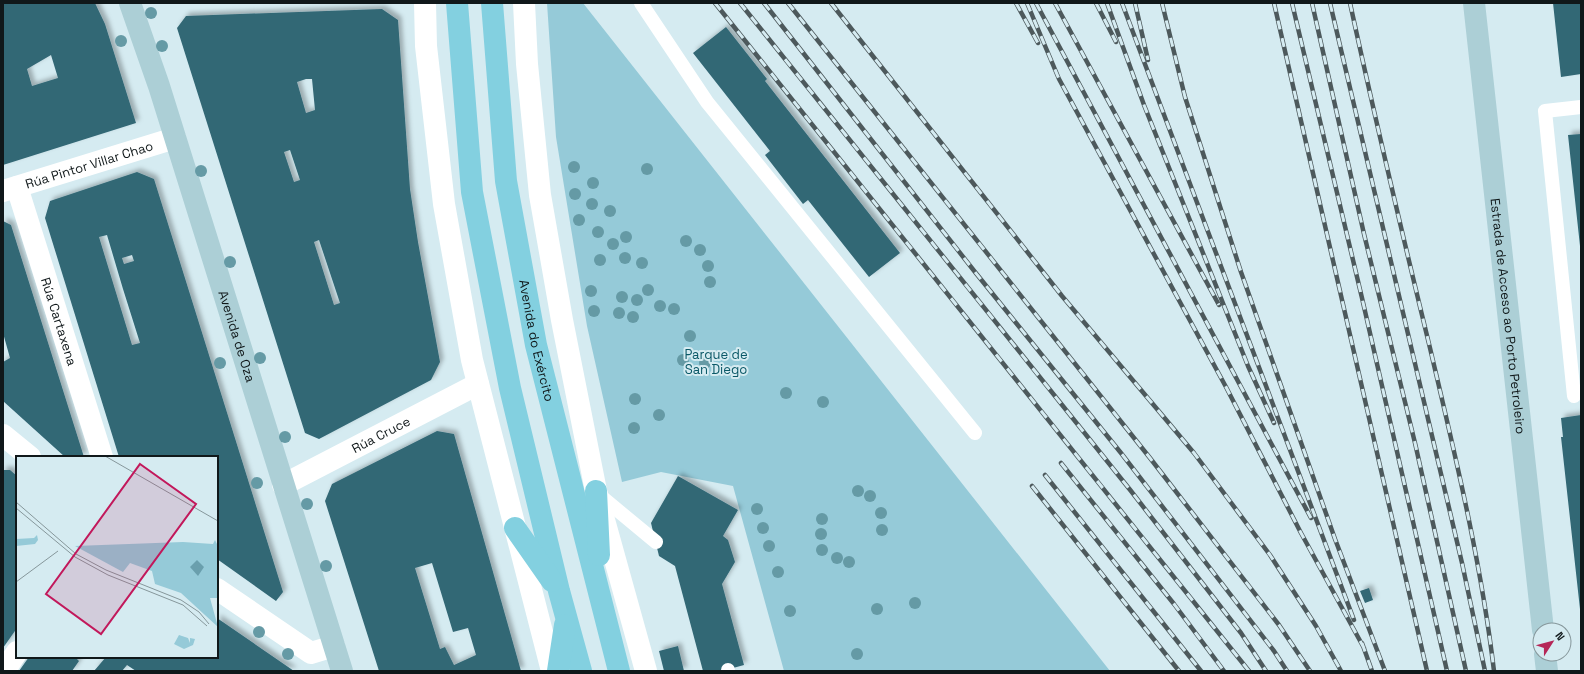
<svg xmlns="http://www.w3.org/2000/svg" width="1584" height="674" font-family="'Space Grotesk',sans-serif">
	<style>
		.green { fill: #95cad8 }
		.building { fill: #326775; fill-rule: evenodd; filter: url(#shadow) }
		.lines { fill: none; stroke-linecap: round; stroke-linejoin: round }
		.lane { stroke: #fff; stroke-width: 14 }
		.street { stroke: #fff; stroke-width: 22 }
		.secondary { stroke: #accfd6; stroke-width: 22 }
		.primary { stroke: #83d0e0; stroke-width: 22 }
		.rail-casing { stroke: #4d595c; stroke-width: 4.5 }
		.rail { stroke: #d5ebf1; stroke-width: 3; stroke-dasharray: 9; stroke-linecap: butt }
		.tree { fill: #659aa5 }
		.labels { text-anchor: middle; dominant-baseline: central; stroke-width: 4; stroke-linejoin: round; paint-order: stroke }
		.street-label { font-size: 13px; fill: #10181a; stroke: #d5ebf1 }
		.park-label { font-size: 13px; fill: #0a5867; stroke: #d5ebf1 }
		.inset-road { fill: none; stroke: #86979b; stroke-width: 1 }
		.view { fill: #c2185b; fill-opacity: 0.15; stroke: #c2185b; stroke-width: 2 }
		.inset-edge { fill: none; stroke: #10181a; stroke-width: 2 }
	</style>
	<defs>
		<filter id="shadow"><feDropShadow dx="3.5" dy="-3.5" stdDeviation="2" flood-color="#0004"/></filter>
	</defs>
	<rect width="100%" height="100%" fill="#d5ebf1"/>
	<path class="green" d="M547 3H583L1110 671H784L733 486 661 472 622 482 587 326 556 137Z"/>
	<path class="building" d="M95 3 105 24 136 123 3 165V4ZM51 55 58 78 32 86 27 69Z
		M1553 3H1581V74L1561 77Z
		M382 9 398 20 410 189 418 242 440 362 431 380 319 439 305 433 177 28 186 16ZM306 79H312L315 110 306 113 297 82ZM290 150 300 180 294 182 284 152ZM319 240 340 303 334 305 314 242Z
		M726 27 767 79 765 81 900 253 869 277 808 200 803 204 765 155 770 151 693 53Z
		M1581 134V245L1580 246 1568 135Z
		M137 172 154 179 283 592 276 601 217 559V457H119L45 218 50 201ZM107 235 123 289 140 343 132 345 99 237ZM132 255 134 261 124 264 122 258Z
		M3 221 11 225 84 457H65L3 401V362L10 358 3 333Z
		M1581 415V609H1580L1561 437H1563L1561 418Z
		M437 431 454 434 521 671H379L325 501 332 484ZM432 563 453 632 468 628 476 655 454 665 445 647 440 649 415 568Z
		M3 470H10L17 476V628L3 648Z
		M678 476 738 510 723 536 728 540 735 562 722 584 744 665 722 671H703L675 566 659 556 651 523Z
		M1369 588 1373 600 1365 603 1360 591Z
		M217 618 294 671H136L127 665 122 671H94L106 657 108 659 109 657H217Z
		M678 646 684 671H664L659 651Z
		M29 657H77L76 658 79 661 72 671H19Z"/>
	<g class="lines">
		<path class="lane" d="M641 3 707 102 975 433
			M1574 396 1545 111 1581 107
			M598 494 656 542
			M728 670V671"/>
		<g class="street">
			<path d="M425 3 426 46 444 204 472 360 552 671"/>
			<path d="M524 3 527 64 540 195 562 320 596 491 646 671"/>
			<path id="s1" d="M17 187 102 457"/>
			<path id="s2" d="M3 191 175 138"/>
			<path d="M3 435 30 457"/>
			<path id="s3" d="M283 485 478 384"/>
			<path d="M217 589 311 653 334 646"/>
			<path d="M4 671 17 652"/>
		</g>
		<g class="secondary">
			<path id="s4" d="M130 3 159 86 342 671"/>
			<path id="s5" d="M1474 3 1543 630"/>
			<path d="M1545 654 1547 671"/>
		</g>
		<g class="primary">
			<path d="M457 3 472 192 510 388 559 591 581 671"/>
			<path id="s6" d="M492 3 506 181 536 345 619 671"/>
			<path d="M596 491 599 555"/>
			<path d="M515 528 552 581"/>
			<path d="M558 671 565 625"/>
		</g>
		<g class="rail-casing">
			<path id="rail" d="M715 3 1249 671
				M740 3 1131 491 1241 633 1266 671
				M764 3 975 272 1121 453 1274 651 1287 671
				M788 3 1150 458 1279 625 1310 671
				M831 3 1062 296 1194 453 1270 555 1316 626 1341 671
				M1016 3 1038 43
				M1027 3 1059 79 1226 387 1301 533 1364 648
				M1036 3 1311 518
				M1055 3 1219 305
				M1096 3 1116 42
				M1107 3 1144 105 1248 366 1274 423
				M1122 3 1354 620
				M1135 3 1148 60
				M1162 3 1185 97 1241 272 1335 539 1385 671
				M1274 3 1427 671
				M1292 3 1362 298 1447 671
				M1312 3 1364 234 1415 443 1466 671
				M1330 3 1462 563 1485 671
				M1350 3C1375 118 1402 233 1430 348 1455 455 1481 561 1494 671
				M1061 463 1174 604 1224 671
				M1045 475 1201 671
				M1032 486 1179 671
				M1362 643 1372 671"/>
		</g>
		<use href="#rail" class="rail"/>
	</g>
	<g class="tree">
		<circle cx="151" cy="13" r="6"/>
		<circle cx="121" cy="41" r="6"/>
		<circle cx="162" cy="46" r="6"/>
		<circle cx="574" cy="167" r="6"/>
		<circle cx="647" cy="169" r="6"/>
		<circle cx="201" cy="171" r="6"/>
		<circle cx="593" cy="183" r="6"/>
		<circle cx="575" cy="194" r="6"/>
		<circle cx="592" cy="204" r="6"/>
		<circle cx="610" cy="211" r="6"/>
		<circle cx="579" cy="220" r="6"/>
		<circle cx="598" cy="232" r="6"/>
		<circle cx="626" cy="237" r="6"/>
		<circle cx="686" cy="241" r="6"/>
		<circle cx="613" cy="244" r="6"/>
		<circle cx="700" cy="250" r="6"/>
		<circle cx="625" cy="258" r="6"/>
		<circle cx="600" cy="260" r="6"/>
		<circle cx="230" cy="262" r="6"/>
		<circle cx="642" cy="263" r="6"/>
		<circle cx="708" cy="266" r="6"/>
		<circle cx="710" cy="282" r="6"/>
		<circle cx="648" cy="290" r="6"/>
		<circle cx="591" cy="291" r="6"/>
		<circle cx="622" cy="297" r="6"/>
		<circle cx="637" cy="300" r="6"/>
		<circle cx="660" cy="306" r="6"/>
		<circle cx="674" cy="309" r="6"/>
		<circle cx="594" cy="311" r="6"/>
		<circle cx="619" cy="313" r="6"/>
		<circle cx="633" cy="317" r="6"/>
		<circle cx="690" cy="336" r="6"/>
		<circle cx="260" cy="358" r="6"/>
		<circle cx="683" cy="360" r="6"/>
		<circle cx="220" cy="363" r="6"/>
		<circle cx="705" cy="363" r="6"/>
		<circle cx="786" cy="393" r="6"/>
		<circle cx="635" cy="399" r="6"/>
		<circle cx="823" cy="402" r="6"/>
		<circle cx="659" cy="415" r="6"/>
		<circle cx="634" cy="428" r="6"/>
		<circle cx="285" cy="437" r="6"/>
		<circle cx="257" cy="483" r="6"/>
		<circle cx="858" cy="491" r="6"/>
		<circle cx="870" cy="496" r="6"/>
		<circle cx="307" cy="504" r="6"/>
		<circle cx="757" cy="509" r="6"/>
		<circle cx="881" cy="513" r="6"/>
		<circle cx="822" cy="519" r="6"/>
		<circle cx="763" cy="528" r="6"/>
		<circle cx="882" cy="530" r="6"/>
		<circle cx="821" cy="534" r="6"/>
		<circle cx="769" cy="546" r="6"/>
		<circle cx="822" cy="550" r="6"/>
		<circle cx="837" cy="558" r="6"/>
		<circle cx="849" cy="562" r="6"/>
		<circle cx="326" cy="566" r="6"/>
		<circle cx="778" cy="572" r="6"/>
		<circle cx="915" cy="603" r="6"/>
		<circle cx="877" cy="609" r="6"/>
		<circle cx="790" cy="611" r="6"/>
		<circle cx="259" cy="632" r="6"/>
		<circle cx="288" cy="654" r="6"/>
		<circle cx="857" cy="654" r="6"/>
	</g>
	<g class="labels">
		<g class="street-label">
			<text stroke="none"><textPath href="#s2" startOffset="90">Rúa Pintor Villar Chao</textPath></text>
			<text stroke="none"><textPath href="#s5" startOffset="315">Estrada de Acceso ao Porto Petroleiro</textPath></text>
			<text stroke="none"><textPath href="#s1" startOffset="141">Rúa Cartaxena</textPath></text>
			<text stroke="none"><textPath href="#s4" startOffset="350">Avenida de Oza</textPath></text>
			<text stroke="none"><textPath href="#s6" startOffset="341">Avenida do Exército</textPath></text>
			<text stroke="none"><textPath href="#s3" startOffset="110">Rúa Cruce</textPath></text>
		</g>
		<g class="park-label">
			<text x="716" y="354">Parque de<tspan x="716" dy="15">San Diego</tspan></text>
		</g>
	</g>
	<g transform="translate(16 456)">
		<rect width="202" height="202" fill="#d5ebf1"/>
		<path d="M21 79 22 84 19 88 0 90V83L18 82ZM199 84 202 90V142H194L202 171 165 137 139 128 136 115 114 107 107 116 59 90 167 86 197 88ZM163 179 172 182 174 187V182L179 183 177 189 168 193 158 188Z" fill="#95cad8"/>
		<path d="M181 104 188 111 182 120 174 111Z" fill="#6a9fad"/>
		<path class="inset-road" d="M89 0 202 65M0 46 60 98 90 114 165 144 183 156 193 168M0 52 59 101 92 119 167 149 191 170M0 126 42 95"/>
		<path class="view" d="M124 8 180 48 85 178 30 138Z"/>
		<rect width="202" height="202" class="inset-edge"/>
	</g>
	<rect width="1584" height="674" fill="none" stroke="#10181a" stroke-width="8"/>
	<g transform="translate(1552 642) rotate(54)"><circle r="19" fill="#d5ebf1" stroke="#86979b"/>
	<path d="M0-3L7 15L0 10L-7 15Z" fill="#b52657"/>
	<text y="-6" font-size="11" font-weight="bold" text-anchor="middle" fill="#10181a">N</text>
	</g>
</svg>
